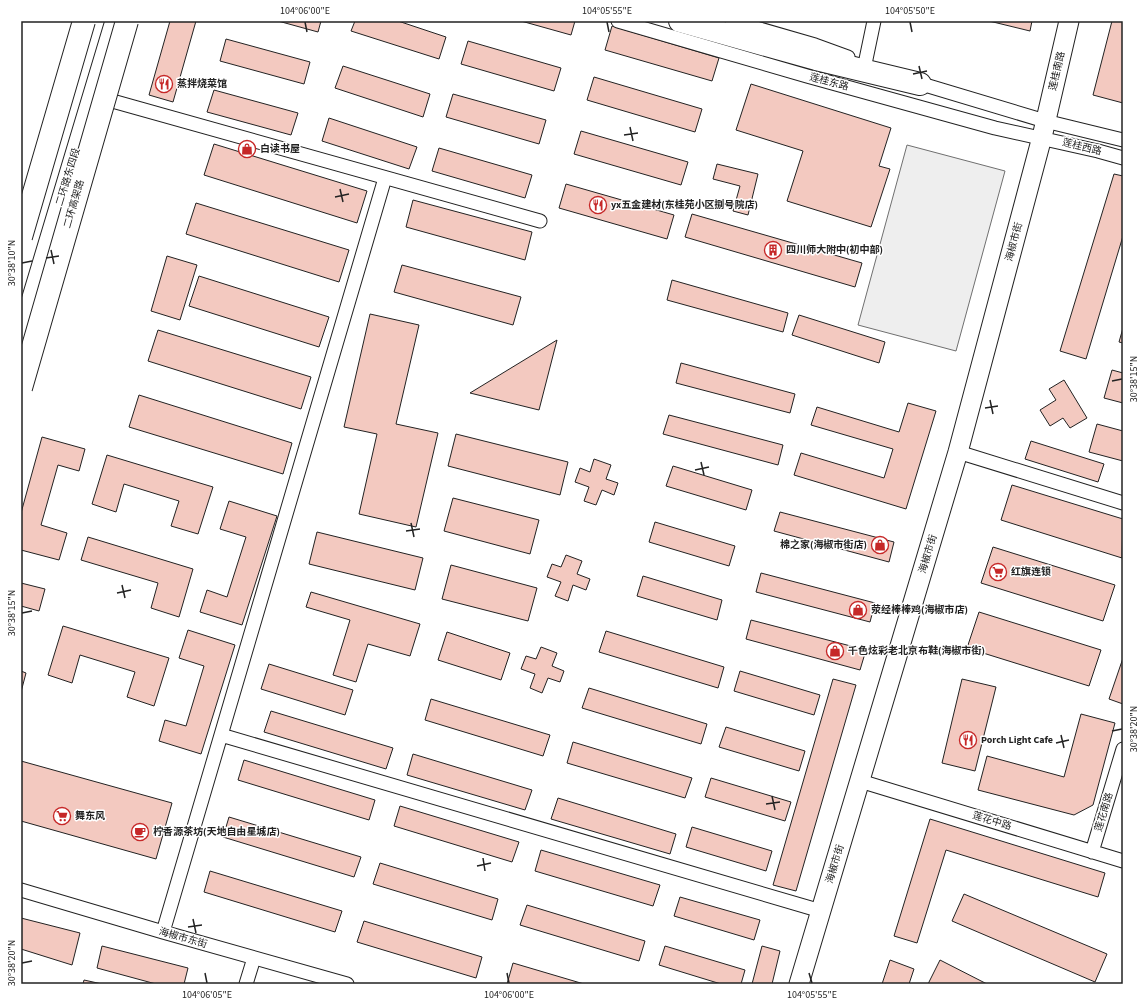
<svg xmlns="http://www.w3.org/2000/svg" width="1144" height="1005" font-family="'Source Sans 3','Noto Sans SC',sans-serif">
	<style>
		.green { fill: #eee; stroke: #6f6f6f }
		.building { fill: #f3c9c0; stroke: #222 }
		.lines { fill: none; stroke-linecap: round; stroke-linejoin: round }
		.street-casing { stroke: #222; stroke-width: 15 }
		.secondary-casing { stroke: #222; stroke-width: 21 }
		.highway-casing { stroke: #222; stroke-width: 24 }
		.street { stroke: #fff; stroke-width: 13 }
		.secondary { stroke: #fff; stroke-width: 19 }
		.highway { stroke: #fff; stroke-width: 22 }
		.highway-bridge-casing { stroke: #222; stroke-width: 24; stroke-linecap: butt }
		.highway-bridge { stroke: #fff; stroke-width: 22 }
		.ticks { fill: none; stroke: #222; stroke-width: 1.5 }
		.labels { text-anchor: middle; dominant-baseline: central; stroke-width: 3; stroke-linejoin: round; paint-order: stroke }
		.street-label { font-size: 10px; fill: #222; stroke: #fff }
		.poi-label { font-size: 10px; font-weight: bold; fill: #222; stroke: #fff; text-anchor: start }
		.neatline { fill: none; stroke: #222; stroke-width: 1.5 }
		.ticks-label { font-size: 10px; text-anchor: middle; fill: #222 }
	</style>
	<rect width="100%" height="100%" fill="#fff"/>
	<path class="green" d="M907 145 1005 171 956 351 858 325Z"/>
	<path class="building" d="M170 21H196L173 102 149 95Z
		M278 21H321L318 32Z
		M355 21H398L446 37 439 59 351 31Z
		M521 21H575L571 35Z
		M989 21H1032L1030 31Z
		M1112 21H1123V103L1093 95Z
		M612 26 719 58 712 81 605 50Z
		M226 39 310 62 304 84 220 61Z
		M468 41 561 68 554 91 461 64Z
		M343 66 430 94 423 117 335 88Z
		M594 77 702 109 695 132 587 100Z
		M751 84 891 128 879 166 890 169 871 227 787 201 803 151 736 130Z
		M214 90 298 113 291 135 207 112Z
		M453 94 546 120 539 144 446 117Z
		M329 118 417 147 409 169 322 141Z
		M581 131 688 162 681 185 574 154Z
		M214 144 367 191 357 223 204 175Z
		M439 148 532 175 525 198 432 171Z
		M717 164 758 174 748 215 733 211 740 186 713 179Z
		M1114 174 1123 176V236L1086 359 1060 351Z
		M566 184 674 215 667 239 559 208Z
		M413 200 532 232 525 260 406 227Z
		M196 203 349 250 339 282 186 234Z
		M692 214 862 263 855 287 685 237Z
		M167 256 197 265 180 320 151 311Z
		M402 265 521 297 513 325 394 292Z
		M199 276 329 317 319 347 189 306Z
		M672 280 788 313 783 332 667 300Z
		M370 314 419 325 396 424 438 433 416 527 359 514 377 434 344 427Z
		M799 315 885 342 879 363 792 335Z
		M1123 328V343L1119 342Z
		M158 330 311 377 301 409 148 361Z
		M557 340 539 410 470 393Z
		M681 363 795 394 790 413 676 383Z
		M1112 370 1123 373V403L1104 398Z
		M1064 380 1087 418 1070 428 1063 418 1050 426 1040 410 1056 400 1049 389Z
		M139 395 292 443 283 474 129 427Z
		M908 403 936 411 906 509 794 475 801 453 884 478 893 449 811 425 817 407 899 432Z
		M669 415 783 445 778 465 663 434Z
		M1097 424 1123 431V461L1089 452Z
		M456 434 568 462 560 495 448 466Z
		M42 437 85 449 79 471 58 465 41 525 67 533 59 560 21 550V513Z
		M1031 441 1104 464 1098 482 1025 459Z
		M107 455 213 487 198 534 171 526 179 501 124 484 116 512 92 504Z
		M594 459 611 465 606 479 618 483 614 495 602 490 596 505 584 501 589 487 575 482 580 468 590 472Z
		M673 466 752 490 746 510 666 486Z
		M1012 485 1123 519 1122 558 1001 520Z
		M453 498 539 520 530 554 444 531Z
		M229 501 277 516 242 625 200 612 207 590 227 597 246 537 220 529Z
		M780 512 894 542 889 562 774 531Z
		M655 522 735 546 729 566 649 542Z
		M317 532 423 558 415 590 309 564Z
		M88 537 193 569 179 617 151 608 158 583 81 560Z
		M993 547 1115 585 1103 621 981 583Z
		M566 555 582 561 577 574 590 579 586 590 573 585 568 601 555 596 561 582 547 577 552 564 561 567Z
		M451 565 537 588 528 621 442 599Z
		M761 573 875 603 870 622 756 592Z
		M643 576 722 600 717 620 637 596Z
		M21 583 45 589 39 611 21 606Z
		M311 592 420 624 410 656 368 644 356 682 333 675 350 620 306 607Z
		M979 612 1101 650 1089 686 967 648Z
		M751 620 866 650 860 670 746 639Z
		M63 626 169 658 154 706 127 697 135 672 80 655 72 683 48 675Z
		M188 630 235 645 201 754 159 741 165 720 186 726 204 666 179 658Z
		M606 631 724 667 718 688 599 652Z
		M447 632 510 653 501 680 438 660Z
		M541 647 557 653 552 666 564 671 560 682 548 678 542 693 530 688 535 674 521 669 526 656 536 659Z
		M1123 658V704L1109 699Z
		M269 664 353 690 345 715 261 689Z
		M21 671 26 673 21 692Z
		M740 671 820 695 814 715 734 691Z
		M833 679 856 685 796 891 773 885Z
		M962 679 996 687 975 771 942 763Z
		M589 688 707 724 701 744 582 708Z
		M431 699 550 735 543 756 425 720Z
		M271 711 393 748 386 769 264 732Z
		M1081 714 1115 723 1093 805 1074 815 978 790 987 756 1064 777Z
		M726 727 805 751 799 771 719 747Z
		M573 742 692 778 685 798 567 763Z
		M413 754 532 790 525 810 407 775Z
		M244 760 375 800 369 820 238 780Z
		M21 761 172 803 156 859 21 821Z
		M711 778 791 802 785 821 705 797Z
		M558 798 676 834 670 854 551 819Z
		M400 806 519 842 512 862 394 826Z
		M229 817 361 857 354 877 223 837Z
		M930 819 1105 873 1098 897 946 850 917 943 894 936Z
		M692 827 772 851 766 871 686 847Z
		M541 850 660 885 653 906 535 871Z
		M380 863 498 899 492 920 373 884Z
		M210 871 342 911 335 932 204 892Z
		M964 894 1107 954 1095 982 952 921Z
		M680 897 760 920 754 940 674 916Z
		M527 905 645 941 639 961 520 925Z
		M21 918 80 933 72 965 21 949Z
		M364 921 482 957 476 978 357 942Z
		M102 946 188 968 184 984H156L97 968Z
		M665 946 745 970 741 984H721L659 965Z
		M762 946 780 951 772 984H752Z
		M890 960 914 969 909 984H882Z
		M940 960 987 984H928Z
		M513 963 584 984H507Z
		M84 980 102 984H83Z"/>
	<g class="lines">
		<g class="street-casing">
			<path id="street" d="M618 21 807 76 995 128 1098 151 1123 158
				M732 21 815 45 848 57
				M865 64 874 21
				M915 82 1045 121 1123 140
				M98 97 540 221
				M958 452 1123 503
				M221 735 821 911
				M860 781 1123 861
				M1092 852 1123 749
				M21 890 163 932 347 984
				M163 932 385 178
				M246 984 254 958"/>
		</g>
		<g class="secondary-casing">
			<path id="secondary" d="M21 334 115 21
				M799 984 958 452 1042 137 1069 21"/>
		</g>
		<g class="highway-casing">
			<path id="highway" d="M680 21 816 59 920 84"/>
		</g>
		<use href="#street" class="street"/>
		<use href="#secondary" class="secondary"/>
		<use href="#highway" class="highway"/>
		<g class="highway-bridge-casing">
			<path id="highway-bridge" d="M21 237 84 21
				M21 388 127 21"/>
		</g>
		<use href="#highway-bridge" class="highway-bridge"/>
	</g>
	<path class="ticks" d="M305 22 307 32M607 22 609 32M910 22 912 32M919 66 922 79M913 74 927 71M630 127 633 141M624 135 638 133M340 189 343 202M335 197 349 194M51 250 54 264M46 258 59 256M22 263 32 261M1112 381 1122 379M990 400 993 414M985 408 998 406M701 462 704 475M695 470 709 467M411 523 414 537M406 531 420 529M122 585 125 598M117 593 131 590M22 613 32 611M1112 731 1122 729M1061 735 1064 748M1056 743 1069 740M772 796 775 810M766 804 780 802M483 858 485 871M477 866 491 863M193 919 196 933M188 927 202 925M22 963 32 961M205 973 207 983M507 973 509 983M809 973 812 983"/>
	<defs>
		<g id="restaurant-ring" transform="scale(0.9)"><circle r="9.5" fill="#fff" stroke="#c62828" stroke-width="1.5"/><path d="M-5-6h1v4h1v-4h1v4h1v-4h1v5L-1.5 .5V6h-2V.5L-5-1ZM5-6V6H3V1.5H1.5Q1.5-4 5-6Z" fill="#c62828"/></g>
		<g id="shop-ring" transform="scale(0.9)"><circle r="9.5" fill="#fff" stroke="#c62828" stroke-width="1.5"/><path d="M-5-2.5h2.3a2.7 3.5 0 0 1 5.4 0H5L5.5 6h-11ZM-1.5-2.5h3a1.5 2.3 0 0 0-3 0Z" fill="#c62828"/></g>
		<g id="building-ring" transform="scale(0.9)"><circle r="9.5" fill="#fff" stroke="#c62828" stroke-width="1.5"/><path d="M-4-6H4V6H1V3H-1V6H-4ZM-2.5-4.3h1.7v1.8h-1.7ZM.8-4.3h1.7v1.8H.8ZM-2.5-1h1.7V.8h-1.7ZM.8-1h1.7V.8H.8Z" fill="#c62828"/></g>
		<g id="supermarket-ring" transform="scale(0.9)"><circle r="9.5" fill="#fff" stroke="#c62828" stroke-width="1.5"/><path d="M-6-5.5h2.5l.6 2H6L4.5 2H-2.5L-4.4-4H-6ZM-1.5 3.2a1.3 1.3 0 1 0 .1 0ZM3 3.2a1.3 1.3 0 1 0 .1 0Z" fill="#c62828"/></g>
		<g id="cafe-ring" transform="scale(0.9)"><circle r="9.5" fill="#fff" stroke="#c62828" stroke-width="1.5"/><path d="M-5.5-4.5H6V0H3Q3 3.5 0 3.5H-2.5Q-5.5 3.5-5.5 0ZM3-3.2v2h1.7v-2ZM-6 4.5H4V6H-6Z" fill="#c62828"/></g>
	</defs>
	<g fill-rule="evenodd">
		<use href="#restaurant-ring" x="164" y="84"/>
		<use href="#shop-ring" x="247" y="149"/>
		<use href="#restaurant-ring" x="598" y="205"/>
		<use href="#building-ring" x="773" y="250"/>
		<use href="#shop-ring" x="880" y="545"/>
		<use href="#supermarket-ring" x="998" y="572"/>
		<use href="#shop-ring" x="858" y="610"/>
		<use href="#shop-ring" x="835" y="651"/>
		<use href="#restaurant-ring" x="968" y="740"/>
		<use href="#supermarket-ring" x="62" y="816"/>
		<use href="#cafe-ring" x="140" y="832"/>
	</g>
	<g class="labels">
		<g class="street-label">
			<text transform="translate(1057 71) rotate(-77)">莲桂南路</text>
			<text transform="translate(829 82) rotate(15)">莲桂东路</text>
			<text transform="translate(1082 147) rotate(14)">莲桂西路</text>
			<text transform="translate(68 177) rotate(-73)">二环路东四段</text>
			<text transform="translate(74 204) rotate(-74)">二环高架路</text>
			<text transform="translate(1014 242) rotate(-75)">海椒市街</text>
			<text transform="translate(928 554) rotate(-73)">海椒市街</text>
			<text transform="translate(1104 812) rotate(-73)">莲花南路</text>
			<text transform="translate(992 821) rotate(17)">莲花中路</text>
			<text transform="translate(835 864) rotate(-73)">海椒市街</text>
			<text transform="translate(183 938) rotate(16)">海椒市东街</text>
		</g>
		<g class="poi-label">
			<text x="177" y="84">蒸拌烧菜馆</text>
			<text x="260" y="149">白读书屋</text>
			<text x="611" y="205">yx五金建材(东桂苑小区捌号院店)</text>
			<text x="786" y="250">四川师大附中(初中部)</text>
			<text x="867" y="545" text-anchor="end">棉之家(海椒市街店)</text>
			<text x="1011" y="572">红旗连锁</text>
			<text x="871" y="610">荥经棒棒鸡(海椒市店)</text>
			<text x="848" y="651">千色炫彩老北京布鞋(海椒市街)</text>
			<text x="981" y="740">Porch Light Cafe</text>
			<text x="75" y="816">舞东风</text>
			<text x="153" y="832">柠香源茶坊(天地自由星城店)</text>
		</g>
	</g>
	<rect width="1144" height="1005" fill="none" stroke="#ffffff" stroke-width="44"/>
	<rect x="22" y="22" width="1100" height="961" class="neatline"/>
	<g class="ticks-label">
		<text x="305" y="14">104°06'00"E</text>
		<text x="607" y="14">104°05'55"E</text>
		<text x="910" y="14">104°05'50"E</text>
		<text transform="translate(11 263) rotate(-90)" y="4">30°38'10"N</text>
		<text transform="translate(1133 379) rotate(-90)" y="4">30°38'15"N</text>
		<text transform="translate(11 613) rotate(-90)" y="4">30°38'15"N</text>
		<text transform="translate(1133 729) rotate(-90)" y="4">30°38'20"N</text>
		<text transform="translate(11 963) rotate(-90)" y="4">30°38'20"N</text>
		<text x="207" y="998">104°06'05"E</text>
		<text x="509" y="998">104°06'00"E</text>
		<text x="812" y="998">104°05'55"E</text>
	</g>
</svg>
